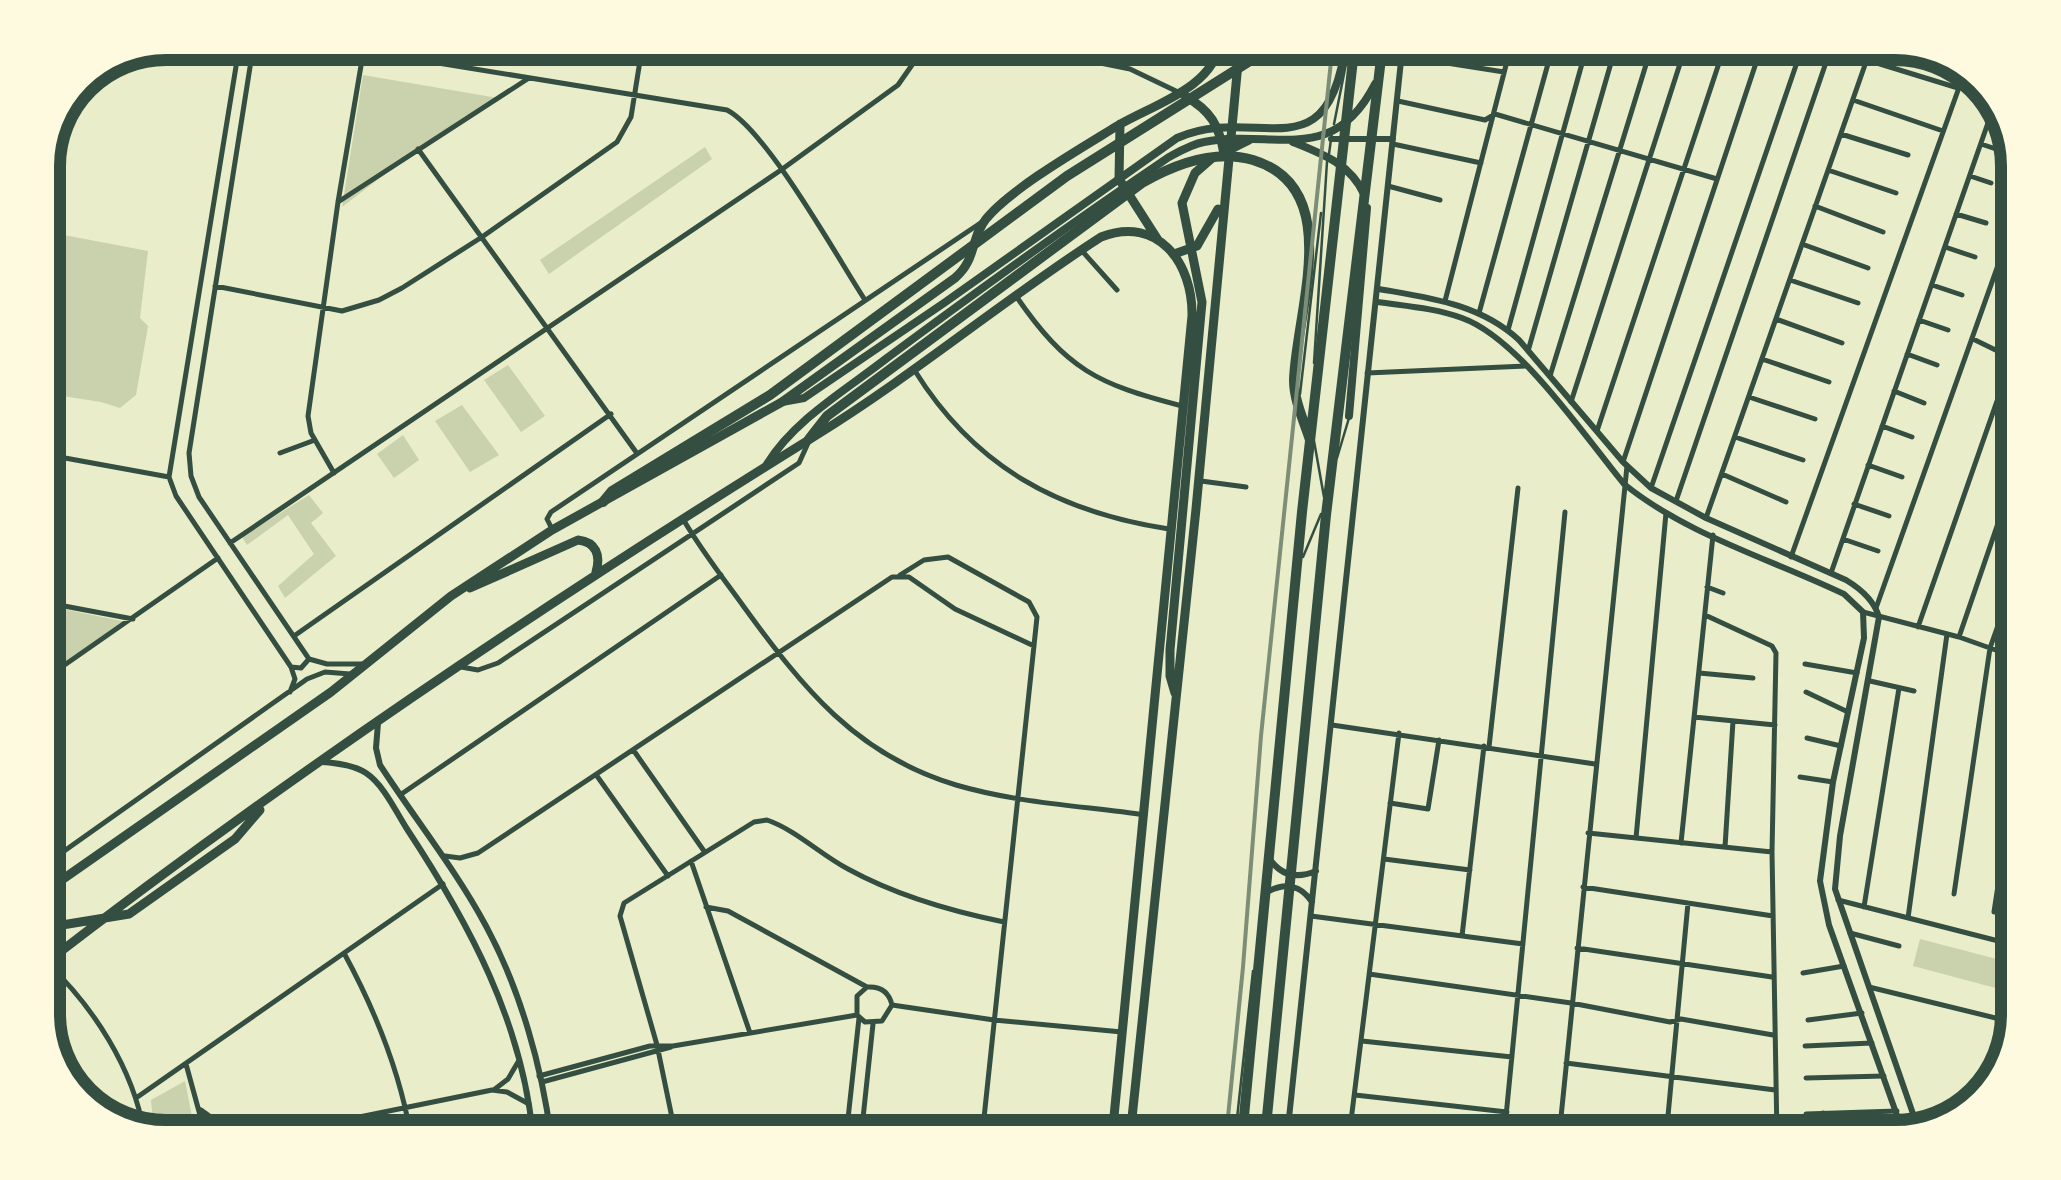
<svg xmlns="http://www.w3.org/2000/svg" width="2061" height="1180" font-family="Poppins,sans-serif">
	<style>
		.green { fill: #cad2ad }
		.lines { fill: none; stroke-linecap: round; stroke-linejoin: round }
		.service { stroke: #344e41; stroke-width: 2.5 }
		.minor { stroke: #344e41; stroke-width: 5 }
		.tertiary { stroke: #344e41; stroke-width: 6 }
		.secondary { stroke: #344e41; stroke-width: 8 }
		.primary { stroke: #344e41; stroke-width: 9 }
		.motorway { stroke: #344e41; stroke-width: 10 }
		.rail { stroke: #7c8e77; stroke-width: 4 }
		.rim { fill: none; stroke: #344e41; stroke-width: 12 }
	</style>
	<rect width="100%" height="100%" fill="#e9edc9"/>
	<path class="green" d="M363 75 498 98 418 149 342 207Z
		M705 147 712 159 549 274 540 260Z
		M43 231 148 251 140 318 148 326 136 395 120 408 101 402 43 393Z
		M508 365 545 416 521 432 484 380Z
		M462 405 499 455 470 472 435 421Z
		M403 435 419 460 394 478 377 454Z
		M309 495 323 513 311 523 336 556 285 598 278 586 314 554 288 515 247 545 242 537Z
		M43 605 127 622 43 677V649L53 650 56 631 43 627Z
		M1920 939 2016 964 2018 994 1913 966Z
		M185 1081 196 1137 154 1134 151 1100Z
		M1563 1125 1603 1131 1604 1126 1625 1128 1621 1137H1562Z"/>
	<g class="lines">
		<path class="service" d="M1334 124 1349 49
			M1329 154 1332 132
			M1314 363 1327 162
			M1300 394 1321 213
			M1314 441 1324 497
			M1337 458 1349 418
			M1303 557 1321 514
			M1235 1137 1253 971"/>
		<path class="minor" d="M240 42 169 477 176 496 291 667 295 679 290 692
			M254 42 189 453 191 476 199 497 309 659 327 664H363
			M996 42 1130 69 1178 92
			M1561 42 1586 50
			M1910 47 1959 61
			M364 51 727 110C767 131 837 257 865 300
			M1402 56 1504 72
			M1867 60 1958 88
			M1432 61 1434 42
			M1853 100 1943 131
			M1398 101 1485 120 1495 114 1717 179
			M1841 134 1908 155
			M1393 144 1481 163
			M1981 144 2011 154
			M418 149 636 452
			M1828 170 1896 193
			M1970 176 1991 183
			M1388 186 1440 200
			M338 202 529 78
			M1815 206 1883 232
			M1956 214 1986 223
			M2008 237 2018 240
			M1802 244 1868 268
			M1945 247 1975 257
			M1083 252 1117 290
			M1790 280 1858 303
			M1932 285 1962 295
			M215 286 342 311 379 300 402 288 482 237 617 142 631 117 643 42
			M1016 296C1067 370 1097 384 1182 406
			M1445 301 1512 42
			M1479 313 1554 42
			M1776 319 1842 343
			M1919 320 1948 330
			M1508 330 1588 42
			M1973 339 2012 358
			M1528 351 1617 42
			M1907 354 1937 365
			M1762 359 1829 382
			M915 371C975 467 1058 512 1169 529
			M1367 373 1526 366
			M1550 376 1653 42
			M1894 391 1924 403
			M1749 397 1815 419
			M1571 402 1687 42
			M1882 426 1912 437
			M1597 431 1726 42
			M1735 437 1803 460
			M280 453 315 440
			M43 454 169 477
			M1623 462 1763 42
			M1868 465 1902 477
			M334 473 311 433 308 416 338 202 365 42
			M1722 474 1786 502
			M1201 481 1246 487
			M1651 488 1804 42
			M1676 501 1833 42
			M1854 504 1889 516
			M1706 518 1873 42
			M683 519C701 550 723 578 744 607 803 688 856 755 956 785 1017 803 1083 806 1145 815
			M552 529 547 519 551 512 982 222
			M1843 539 1878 551
			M230 543 781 170 898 85 912 65 917 42
			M1791 557 1966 68
			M1831 573 1997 97
			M900 575 924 560 948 557 1029 602 1037 617 982 1137
			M1707 587 1723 593
			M43 602 133 619
			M1876 608 2018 209
			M1863 612 1959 637 2018 658
			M1705 615 1772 646 1776 653 1772 852 1777 1137
			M1918 627 2018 341
			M294 636 611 414
			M1959 637 2018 465
			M1805 664 1857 673
			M291 667 301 668 309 659
			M461 667 478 670 498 663 799 463 809 441
			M1699 673 1753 678
			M43 680 218 558
			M1870 681 1914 691
			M1806 692 1848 712
			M1694 717 1775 725
			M1332 725 1595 764
			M1807 738 1841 746
			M1489 747 1518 488
			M634 751 704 851
			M597 776 668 876
			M1800 777 1833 782
			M400 795 721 575
			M1390 803 1428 809 1439 740
			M1588 833 1772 852
			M1636 838 1666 513
			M1681 843 1713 535
			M1725 847 1733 721
			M445 856 460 858 478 853 892 577H909L955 609 1034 646
			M1384 859 1470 870
			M691 861 750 1033
			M43 866 307 679 325 672 350 674
			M1583 887 1773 916
			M1954 894 1990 648 2018 569
			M1838 900 2018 946
			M706 907 728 911 867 987C881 986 889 992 892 1005L882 1021 865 1022 857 1015V996L867 987
			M1864 907 1899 688
			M1994 912 2018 754
			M1311 916 1523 944
			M1908 918 1947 634
			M1850 933 1899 946
			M1462 936 1484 746
			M1577 948 1772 977
			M344 953C376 1012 400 1071 411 1137
			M46 962C93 1006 133 1068 144 1132
			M1803 973 1844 966
			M1369 974 1571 1003 1670 1022 1681 1019 1773 1035
			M1869 987 2016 1023
			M892 1005 994 1020 1122 1032
			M1808 1020 1862 1013
			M1362 1041 1512 1057
			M1805 1046 1872 1043
			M1566 1063 1775 1090
			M186 1064 206 1137
			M539 1076 650 1046H673L857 1015
			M1806 1078 1884 1076
			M542 1082 671 1047
			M495 1089 508 1079 518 1062
			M1355 1095 1507 1112
			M136 1098 443 884
			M201 1110 239 1137
			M1823 1113 1825 1137
			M1806 1114 1897 1111
			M1561 1119 1697 1137
			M315 1126 317 1137
			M261 1137 492 1090 507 1092 529 1104
			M676 1137 657 1045 620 916 624 903 754 822 767 820C796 830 821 855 848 869 897 896 950 911 1004 922
			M846 1137 859 1018
			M861 1137 873 1024
			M1349 1137 1399 733
			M1504 1137 1565 512
			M1559 1137 1627 466
			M1613 1137 1614 1126
			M1666 1137 1688 903"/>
		<path class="tertiary" d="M1331 139H1393
			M1379 289C1430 298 1480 304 1519 340L1623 462 1651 488 1706 518 1846 580C1861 589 1874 600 1879 617L1840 836 1835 889 1919 1131
			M1378 302C1405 306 1435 308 1462 318 1519 338 1585 437 1624 484 1687 535 1771 559 1844 594L1863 612 1864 638 1833 782 1820 881 1829 925 1904 1135
			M378 723 376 748 380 765C415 819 456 870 486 926 520 989 542 1067 551 1137
			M322 762C337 763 354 765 366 773 384 785 396 812 407 829 469 923 523 1023 533 1137
			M1269 858C1281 876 1297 879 1316 871
			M1267 892C1285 882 1301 885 1312 902
			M1287 1137 1403 42"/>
		<path class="secondary" d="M1293 142C1323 154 1350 164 1364 194
			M782 402 804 398 944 303 1177 138C1258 102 1328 179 1346 42
			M1349 416 1367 208
			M767 464C795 419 846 390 887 358 980 289 1073 222 1169 157 1180 151 1192 144 1204 142 1274 128 1332 168 1375 84"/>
		<path class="primary" d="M1185 96C1211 111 1219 125 1224 154
			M1120 124 1119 179 1158 240
			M1225 152 1249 140
			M1174 254 1197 246 1218 209
			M470 588 578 540C596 542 601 555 596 572
			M1175 693 1170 676V650L1202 302 1182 203 1195 173 1211 159
			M43 893 331 692 451 596 552 530 782 402 955 278C977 259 970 239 986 219 1010 189 1083 147 1117 126 1152 105 1214 88 1220 42
			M43 924 56 926 129 914 235 839 260 810
			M43 965C290 774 550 600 815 436 914 375 1003 300 1101 237 1158 215 1193 263 1192 316L1112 1137
			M1130 1137 1196 509 1240 42"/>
		<path class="motorway" d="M809 439 827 416 1142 183C1175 164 1215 149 1253 160 1346 188 1296 312 1294 380 1294 401 1304 421 1310 440
			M603 502 612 491 770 395 1067 176 1280 42
			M1242 1137 1302 512 1355 42
			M1265 1137 1326 515 1383 42"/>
		<path class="rail" d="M1226 1137 1243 967 1261 736 1333 42"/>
	</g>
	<path d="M0 0H2061V1180H0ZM166 60H1895A106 106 0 0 1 2001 166V1014A106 106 0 0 1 1895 1120H166A106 106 0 0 1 60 1014V166A106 106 0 0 1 166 60Z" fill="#fefae0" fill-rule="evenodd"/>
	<path class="rim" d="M166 60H1895A106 106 0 0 1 2001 166V1014A106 106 0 0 1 1895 1120H166A106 106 0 0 1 60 1014V166A106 106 0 0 1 166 60Z"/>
</svg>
